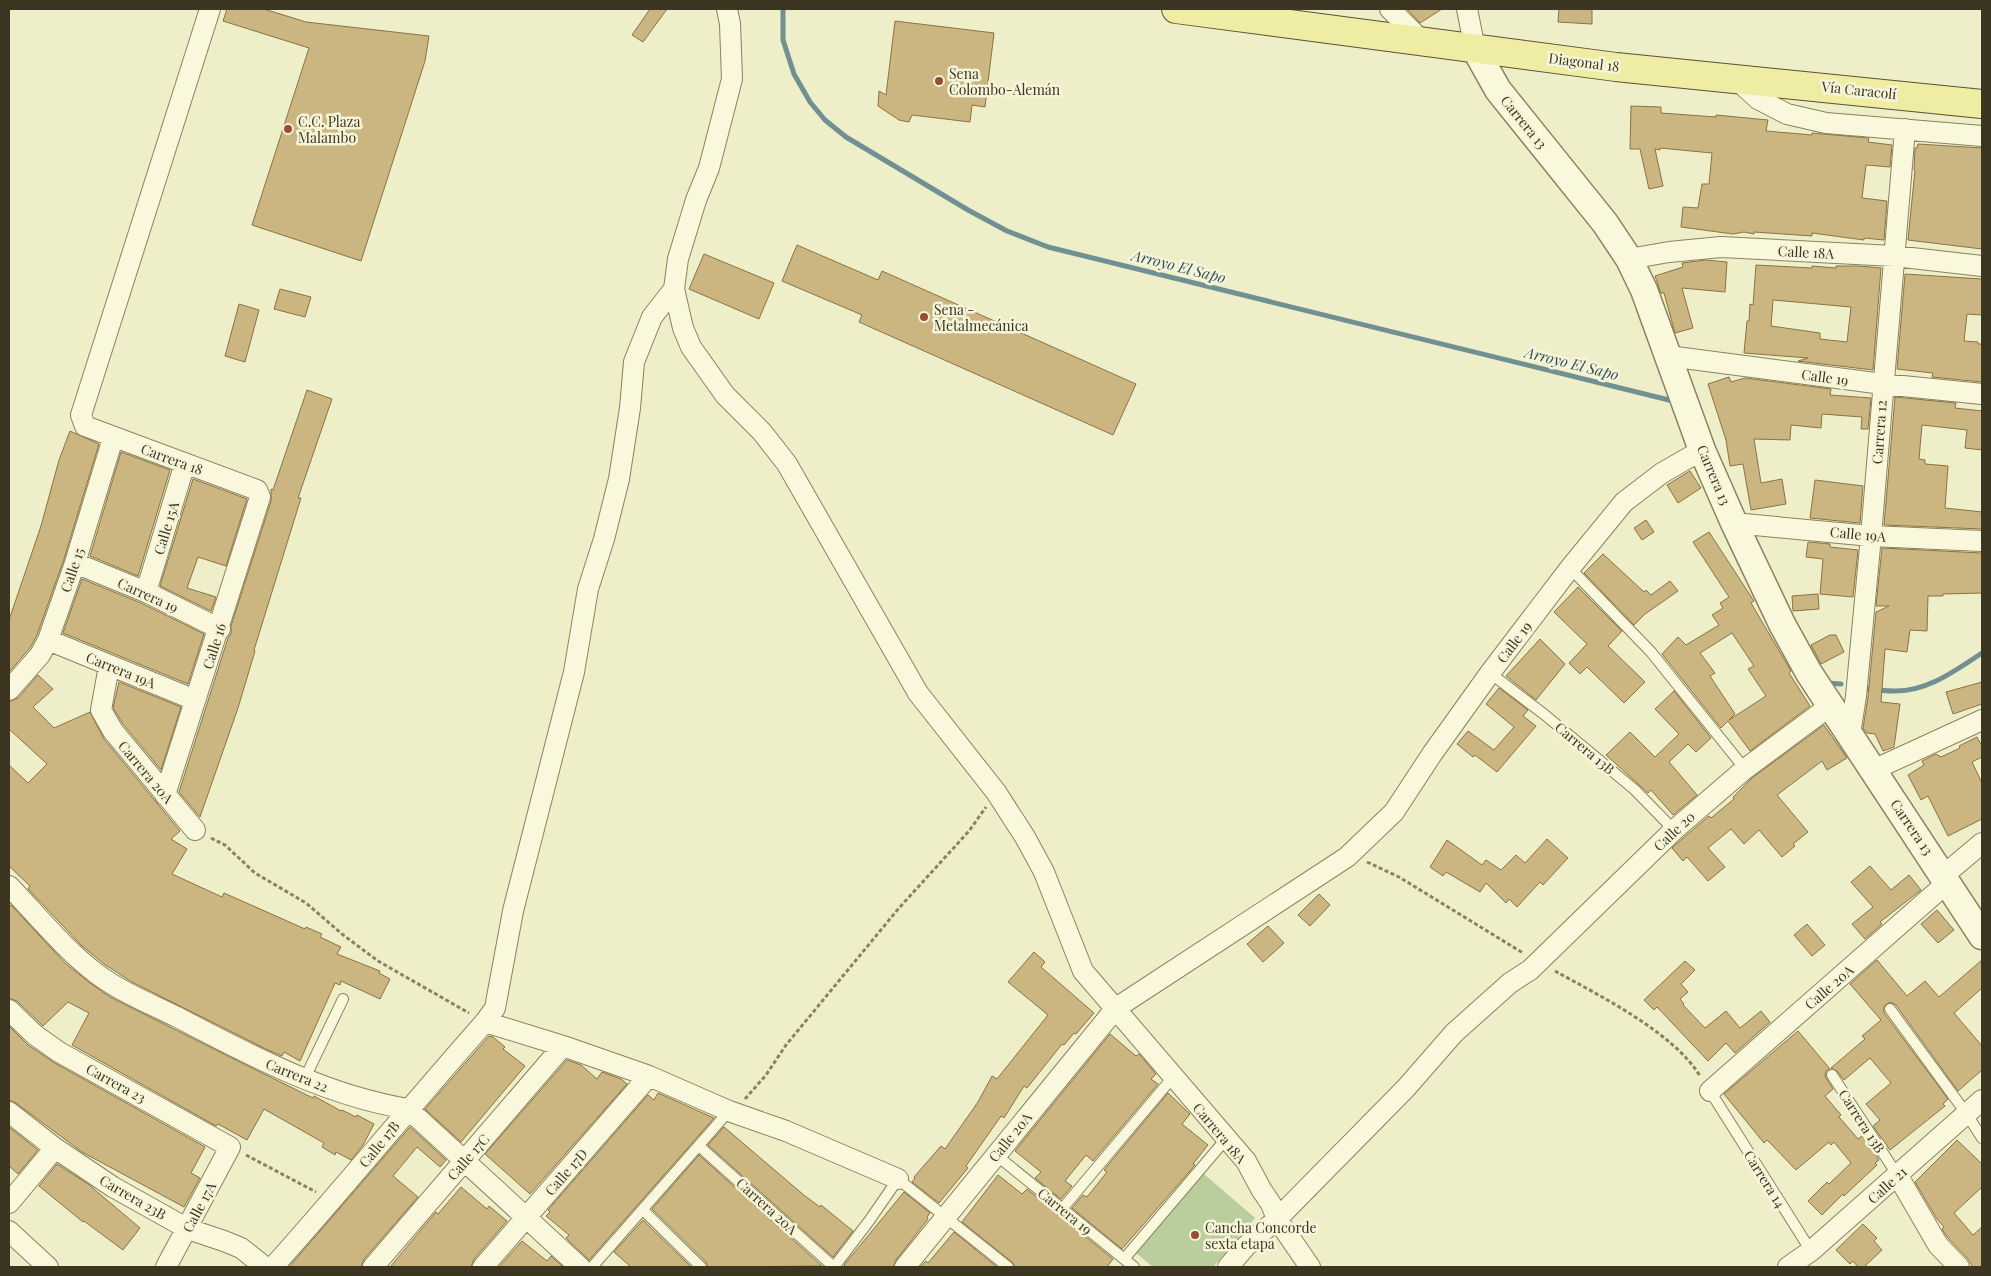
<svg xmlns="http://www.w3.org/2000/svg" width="1991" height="1276" font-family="'Playfair Display',serif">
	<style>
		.green { fill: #b9cd9d }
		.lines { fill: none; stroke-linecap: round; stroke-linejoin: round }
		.stream { stroke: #709091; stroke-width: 5 }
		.building { fill: #cbb580; stroke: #897344; fill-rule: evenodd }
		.service-casing { stroke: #8b825e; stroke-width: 12 }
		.minor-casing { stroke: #8b825e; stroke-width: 22 }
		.tertiary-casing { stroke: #8b825e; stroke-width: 29 }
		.primary-casing { stroke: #594f32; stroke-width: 30 }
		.path { stroke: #8b825e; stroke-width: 3; stroke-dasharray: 4 2.5; stroke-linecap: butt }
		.service { stroke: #f9f8dd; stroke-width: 10 }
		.minor { stroke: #f9f8dd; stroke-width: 20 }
		.tertiary { stroke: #f9f8dd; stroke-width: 26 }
		.primary { stroke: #efeda3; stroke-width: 28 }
		.poi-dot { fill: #994c2f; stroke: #f6f5d9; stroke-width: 2 }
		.labels { text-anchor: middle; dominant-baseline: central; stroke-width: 5; stroke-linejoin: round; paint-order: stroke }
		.street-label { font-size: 14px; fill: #3b3521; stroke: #f6f5d9 }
		.poi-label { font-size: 14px; fill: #3b3521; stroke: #f6f5d9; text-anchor: start }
		.water-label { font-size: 15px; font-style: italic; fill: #31515b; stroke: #f6f5d9 }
	</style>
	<rect width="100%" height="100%" fill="#eeeec9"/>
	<path class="green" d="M1204 1174 1255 1218 1213 1267H1153L1136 1253Z"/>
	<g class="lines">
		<path class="stream" d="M783 9V40L794 74 810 102 825 120 846 137 968 210 1007 231 1048 247 1673 401
			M1827 683 1841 684
			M1867 689C1876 690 1885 691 1894 691 1927 692 1956 670 1982 653"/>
	</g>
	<path class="building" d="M227 9H264L306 22 429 36 425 61 361 261 252 225 309 48 223 21Z
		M650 9H667L643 42 632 35Z
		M1407 9H1442L1420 23Z
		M1559 9H1592V24L1558 22Z
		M895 21 994 33 985 107 972 105 970 122 912 115 909 122 899 120 878 106 879 91 886 95Z
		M1631 106 1661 107V113L1716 117V115L1768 120 1766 131 1812 135V133L1869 138 1868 142 1892 145 1890 167 1866 165 1862 198 1887 201 1884 240 1864 238V240L1812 233V236L1754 232V234L1744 232 1733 234 1681 227 1683 207 1698 208 1702 184H1709L1712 153 1660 148V150L1655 149 1663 186 1649 189 1640 149H1630Z
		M1918 144 1982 148V249L1908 240 1915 170H1914L1915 148H1917Z
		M797 245 878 280 882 271 1136 384 1113 435 859 322 862 315 782 281Z
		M704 254 774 283 759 319 689 289Z
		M1706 260 1727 262 1725 292 1682 288 1693 328 1675 333 1664 293H1661L1655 276 1683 267 1682 263Z
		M1756 265 1812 268V266L1836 268V266H1859L1881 268 1873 370 1798 361 1808 358 1744 353 1747 321H1749L1750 304 1753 305ZM1773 300 1851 307 1847 342 1820 339V333L1771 326Z
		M1905 274 1982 279V315L1967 314 1964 341 1978 342V344H1982V382L1932 377 1933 373 1897 369Z
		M280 289 311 297 305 317 274 309Z
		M239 304 259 310 245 362 225 356Z
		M1729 377 1731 382 1745 378 1831 389 1830 395 1871 398 1868 429H1861L1862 417 1822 414 1821 428 1791 425 1790 440 1754 439 1761 483 1782 479 1786 504 1751 510 1743 464 1730 466 1726 440 1708 384Z
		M307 390 332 399 298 498H301L254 650 255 651 238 708 200 817 179 792 228 638 231 634V626L271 501V489L273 490Z
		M1895 397 1956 403 1955 408 1982 411V450L1965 448 1967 430 1922 425 1919 459 1925 460V464L1948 466 1945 508 1982 512V529L1884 525Z
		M70 431 99 444 64 559 37 635 30 648 9 672V620L41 526 59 460Z
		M121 452 170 470 138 576 90 556Z
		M1690 471 1701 488 1678 503 1667 485Z
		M193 479 247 499 226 566 198 557 187 588 216 597 211 611 160 586Z
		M1815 480 1863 486 1860 523 1810 518Z
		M1646 520 1654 532 1642 540 1634 528Z
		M1709 532 1754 601 1751 603 1791 671 1789 673 1810 706 1750 751 1728 721 1721 728 1662 654 1678 637 1686 645 1719 625 1712 615 1723 608 1720 603 1729 597 1693 542ZM1732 633 1754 666 1748 669 1766 696 1729 720 1735 714 1710 676 1715 673 1700 653Z
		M1808 542 1830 544V547L1858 550 1853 597 1820 594 1823 559 1806 557Z
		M1882 548 1982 553V593L1943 594V596H1928L1927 631 1910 630 1907 652 1885 649 1881 702 1900 704 1894 747 1883 751 1875 734 1867 733 1863 728 1868 697 1876 612 1889 606H1876Z
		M1603 554 1644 592 1646 590 1651 595 1670 581 1678 591 1645 614 1634 625 1584 573Z
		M82 579 141 603 204 634 188 684 63 633Z
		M1578 587 1622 631 1608 646 1645 682 1624 703 1587 667 1580 674 1569 663 1587 644 1554 612Z
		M1818 594 1819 609 1793 611 1792 596Z
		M1830 635H1836L1844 652 1821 664 1811 645Z
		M1540 639 1565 664 1536 700 1506 676Z
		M38 675 53 689 33 707 54 728 90 712 104 739 180 831 171 839 187 849 172 874 222 897 224 893 305 929 306 927 322 934 320 937 341 947 337 954 380 971 379 973 390 979 380 999 341 981 340 985 335 983 300 1061 284 1052 282 1056 266 1049 132 982 104 964 81 945 28 889 30 886 9 866V765L28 783 47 764 9 729V702L18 698Z
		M119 682 181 707 161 770 123 724 113 708Z
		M1982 682V704L1953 714 1946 692Z
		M1499 688 1528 710 1523 716 1536 726 1497 772 1475 755 1473 757 1457 744 1468 731 1494 750 1514 727 1486 704Z
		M1674 691 1711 738 1696 752 1688 744 1669 762 1697 795 1673 815 1651 790 1648 793 1606 755 1630 732 1655 757 1679 734 1655 709Z
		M1824 725 1847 758 1827 770 1822 761 1777 795 1808 832 1793 844 1795 846 1782 857 1759 830 1744 844 1731 829 1708 848 1725 867 1708 881 1687 857 1683 861 1672 848 1682 839 1709 816 1711 818 1734 799 1733 797 1752 778Z
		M1977 737 1982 746V757L1972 762 1982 783V819L1948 836 1928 796 1921 800 1908 775 1924 765 1922 761 1936 754 1941 757 1960 748 1959 746Z
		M1547 839 1568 858 1543 885 1540 882 1517 907 1509 899 1506 903 1486 883 1480 892 1446 872 1443 876 1430 867 1447 840 1482 865 1486 860 1501 870 1516 855 1525 863Z
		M1870 866 1891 890 1909 875 1921 890 1880 922 1882 924 1865 939 1852 924 1873 907 1851 882Z
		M1319 894 1330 905 1310 926 1298 915Z
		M11 905 65 963 90 983 110 997 256 1070 313 1098 314 1096 341 1111 342 1110 356 1117 357 1115 374 1124 363 1145 351 1160 336 1152 335 1155 322 1147 324 1143 264 1109 247 1140 218 1124 216 1126 72 1045 89 1013 68 1002 43 1026 17 1001 9 998V907Z
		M1937 910 1954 930 1938 943 1921 924Z
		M1807 924 1825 945 1812 956 1794 935Z
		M1268 926 1284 943 1263 962 1247 944Z
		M1034 952 1045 962 1041 967 1094 1013 1076 1034 1074 1033 1064 1045 1062 1044 1027 1088 1024 1086 1004 1118 1001 1116 966 1166 968 1168 939 1203 912 1182 915 1178 914 1177 941 1146 945 1149 978 1102 992 1076 997 1079 1048 1015 1008 982Z
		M1877 960 1907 996 1925 981 1939 997 1982 960V988L1954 1013 1982 1046V1070L1958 1091 1896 1005 1890 1002 1884 1006V1013L1948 1099 1943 1104 1945 1106 1890 1150 1873 1126 1880 1120 1866 1104 1891 1083 1870 1058 1844 1080 1837 1071 1831 1068 1865 1039 1862 1036 1881 1020 1850 984Z
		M1685 961 1695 970 1681 984 1688 992 1680 999 1684 1004 1683 1005 1705 1028 1726 1011 1740 1028 1761 1011 1770 1022 1735 1053 1726 1043 1708 1061 1657 1007 1654 1010 1644 1000Z
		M9 1026 28 1045 53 1062 205 1147 191 1173 200 1178 184 1207 82 1152 16 1103 9 1100Z
		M1798 1031 1830 1069 1826 1071 1825 1076 1833 1089 1825 1096 1841 1115 1839 1117 1858 1139 1863 1135 1879 1160 1875 1163 1877 1165 1844 1196 1843 1194 1822 1215 1808 1201 1827 1182 1829 1184 1851 1163 1834 1142 1831 1145 1829 1142 1796 1170 1774 1147 1767 1140 1764 1143 1724 1094Z
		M1110 1034 1136 1056 1139 1054 1156 1074 1151 1079 1158 1084 1093 1161 1086 1155 1065 1181 1072 1186 1061 1199 1035 1178 1041 1172 1015 1151Z
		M489 1036 493 1037 505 1047 503 1049 525 1066 461 1142 425 1109Z
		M567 1060 581 1065 597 1079 602 1072 621 1079 627 1084 530 1194 485 1154Z
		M658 1093 714 1118 589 1260 566 1238 569 1235 546 1216 550 1212 548 1210 648 1095 654 1100Z
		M1168 1093 1190 1114 1182 1124 1208 1145 1193 1164 1195 1165 1122 1249 1072 1208 1083 1195 1087 1197 1107 1172 1104 1170Z
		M9 1127 38 1150 18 1174 9 1166Z
		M410 1127 446 1160 440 1167 417 1147 393 1176 418 1197 364 1259 361 1267H289Z
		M724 1127 805 1196 820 1207 821 1205 853 1231 833 1257 708 1145Z
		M1957 1140 1982 1164V1187L1954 1213 1973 1235 1982 1227V1267H1973L1968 1259 1948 1238 1942 1229 1944 1227 1937 1219 1915 1182Z
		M699 1155 822 1266 708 1267 706 1262 652 1209Z
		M57 1164 88 1184 140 1228 123 1250 84 1221 83 1222 39 1186Z
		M998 1175 1022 1194 1027 1189 1113 1259 1107 1267H1015L1012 1262 962 1222Z
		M461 1187 487 1209 489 1206 507 1221 474 1259 471 1267H390L436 1212 438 1214Z
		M904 1192 930 1213 927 1217 928 1219 896 1260 893 1267H847L844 1265Z
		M643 1220 691 1267H631L614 1252Z
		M1863 1224 1877 1238 1874 1241 1882 1250 1864 1267H1858L1853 1261 1850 1264 1836 1250Z
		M954 1232 997 1267H920L926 1261 928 1263Z
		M522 1241 547 1261 551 1256 563 1267H499Z"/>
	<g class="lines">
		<g class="service-casing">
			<path id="service" d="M1570 568 1651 652 1745 769
				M1490 673 1545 715 1635 790 1674 830
				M1890 1009 1966 1113 1982 1138
				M1832 1075 1898 1176
				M304 1080 343 999
				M1710 1091 1811 1251
				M699 1146 834 1267
				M995 1154 1134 1267
				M1062 1209 1173 1077
				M643 1210 701 1267
				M1124 1259 1226 1139
				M592 1267 729 1111
				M834 1267 869 1221 898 1179 1008 1267"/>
		</g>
		<g class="minor-casing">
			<path id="minor" d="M727 9 730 24 732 79 709 168 696 200 678 259 674 289 683 328 691 347 725 395 762 432 787 464 918 693 996 792 1025 837 1044 872 1083 971 1246 1161 1261 1189 1271 1204 1277 1219 1310 1267
				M1390 9 1422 41
				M1467 9 1475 49
				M1735 78 1758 99 1787 114 1826 123 1982 136
				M1629 259 1669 252 1721 247 1894 256 1982 266
				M1668 356 1883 384 1982 394
				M1734 523 1871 536 1982 541
				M75 563 146 592 220 629
				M146 592 185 463
				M48 640 195 700
				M109 666 101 710 113 731 195 830
				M9 690 40 655 48 640 75 563 113 438
				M1850 734 1856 696 1871 536 1905 129
				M1873 770 1982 720
				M165 795 260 497 257 490 85 426 81 415 210 9
				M1944 875 1982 843
				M9 886C37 915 64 949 97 974 121 992 151 1004 177 1017 252 1056 324 1095 408 1109L580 1267
				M9 1010 35 1035 59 1052 230 1147 166 1267
				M485 1022 563 1046 649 1076 729 1111 786 1131 898 1179
				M1710 1091 1948 882
				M9 1112 55 1148 113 1187 188 1229 224 1241 241 1248 265 1267
				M1898 1176 1938 1245 1959 1267
				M9 1203 55 1148
				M9 1231 48 1267
				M273 1267C345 1187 413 1103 485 1022L495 1008 513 911 574 672 588 589 604 539 619 479 630 408 634 362 652 317 674 289
				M373 1267 563 1046
				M483 1267 649 1076
				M905 1267 1116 1008 1347 857 1394 812 1432 754 1490 673 1570 568 1624 502 1662 473 1702 450
				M1228 1267 1246 1246 1277 1219 1406 1088 1454 1033 1510 983 1530 970 1674 830 1745 769 1830 706
				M1788 1267 1811 1251 1982 1100"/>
		</g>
		<g class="tertiary-casing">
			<path id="tertiary" d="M1475 49 1498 90 1605 223 1629 259 1644 290 1702 450 1734 523 1782 624 1809 673 1982 936"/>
		</g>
		<g class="primary-casing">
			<path id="primary" d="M1176 9 1616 67 1982 104"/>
		</g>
		<path class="path" d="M211 838 225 845 255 873 306 903 342 934 378 961 469 1013
			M1367 862 1399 877 1523 953
			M1555 971C1600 996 1673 1032 1700 1076
			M745 1099 766 1075 786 1045 899 908 969 831 986 807
			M246 1155 316 1192"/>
		<use href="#service" class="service"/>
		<use href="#minor" class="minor"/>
		<use href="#tertiary" class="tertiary"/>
		<use href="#primary" class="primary"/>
	</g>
	<g class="poi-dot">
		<circle cx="939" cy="81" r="5"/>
		<circle cx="288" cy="129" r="5"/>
		<circle cx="924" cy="317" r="5"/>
		<circle cx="1195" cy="1235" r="5"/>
	</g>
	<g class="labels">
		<g class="street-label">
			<text transform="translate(1584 62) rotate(7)">Diagonal 18</text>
			<text transform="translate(1859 90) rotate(6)">Vía Caracolí</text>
			<text transform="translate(1524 122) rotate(51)">Carrera 13</text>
			<text transform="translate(1806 252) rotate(3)">Calle 18A</text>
			<text transform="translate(1825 377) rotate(8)">Calle 19</text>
			<text transform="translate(1879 432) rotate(-86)">Carrera 12</text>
			<text transform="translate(172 459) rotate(20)">Carrera 18</text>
			<text transform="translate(1714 475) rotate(67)">Carrera 13</text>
			<text transform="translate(166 528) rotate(-73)">Calle 15A</text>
			<text transform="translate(1858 534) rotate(5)">Calle 19A</text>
			<text transform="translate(72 570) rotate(-71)">Calle 15</text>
			<text transform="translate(148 595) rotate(24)">Carrera 19</text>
			<text transform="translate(1514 642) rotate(-53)">Calle 19</text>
			<text transform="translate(214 646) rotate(-72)">Calle 16</text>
			<text transform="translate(121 670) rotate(22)">Carrera 19A</text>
			<text transform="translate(1585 748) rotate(40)">Carrera 13B</text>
			<text transform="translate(146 772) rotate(50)">Carrera 20A</text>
			<text transform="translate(1912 827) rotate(56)">Carrera 13</text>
			<text transform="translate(1674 831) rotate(-43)">Calle 20</text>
			<text transform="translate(1829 987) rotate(-41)">Calle 20A</text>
			<text transform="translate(297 1075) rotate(22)">Carrera 22</text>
			<text transform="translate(116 1083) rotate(29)">Carrera 23</text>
			<text transform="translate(1862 1121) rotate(57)">Carrera 13B</text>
			<text transform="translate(1220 1133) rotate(50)">Carrera 18A</text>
			<text transform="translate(1010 1137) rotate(-51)">Calle 20A</text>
			<text transform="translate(379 1144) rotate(-51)">Calle 17B</text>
			<text transform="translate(468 1157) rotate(-49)">Calle 17C</text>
			<text transform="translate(566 1172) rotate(-49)">Calle 17D</text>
			<text transform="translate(1765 1179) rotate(58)">Carrera 14</text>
			<text transform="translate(1887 1185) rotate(-42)">Calle 21</text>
			<text transform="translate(133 1197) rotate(30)">Carrera 23B</text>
			<text transform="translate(767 1206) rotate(42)">Carrera 20A</text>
			<text transform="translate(199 1207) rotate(-62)">Calle 17A</text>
			<text transform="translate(1065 1211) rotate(39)">Carrera 19</text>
		</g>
		<g class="poi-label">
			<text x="949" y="73">Sena<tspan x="949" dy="16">Colombo-Alemán</tspan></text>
			<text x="298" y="121">C.C. Plaza<tspan x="298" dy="16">Malambo</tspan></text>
			<text x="934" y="309">Sena -<tspan x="934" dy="16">Metalmecánica</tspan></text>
			<text x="1205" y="1227">Cancha Concorde<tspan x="1205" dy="16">sexta etapa</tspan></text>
		</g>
		<g class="water-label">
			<text transform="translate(1179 266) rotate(14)">Arroyo El Sapo</text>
			<text transform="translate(1572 363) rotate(14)">Arroyo El Sapo</text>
		</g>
	</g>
	<rect width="1991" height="1276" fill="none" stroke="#3b3521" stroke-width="20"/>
</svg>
